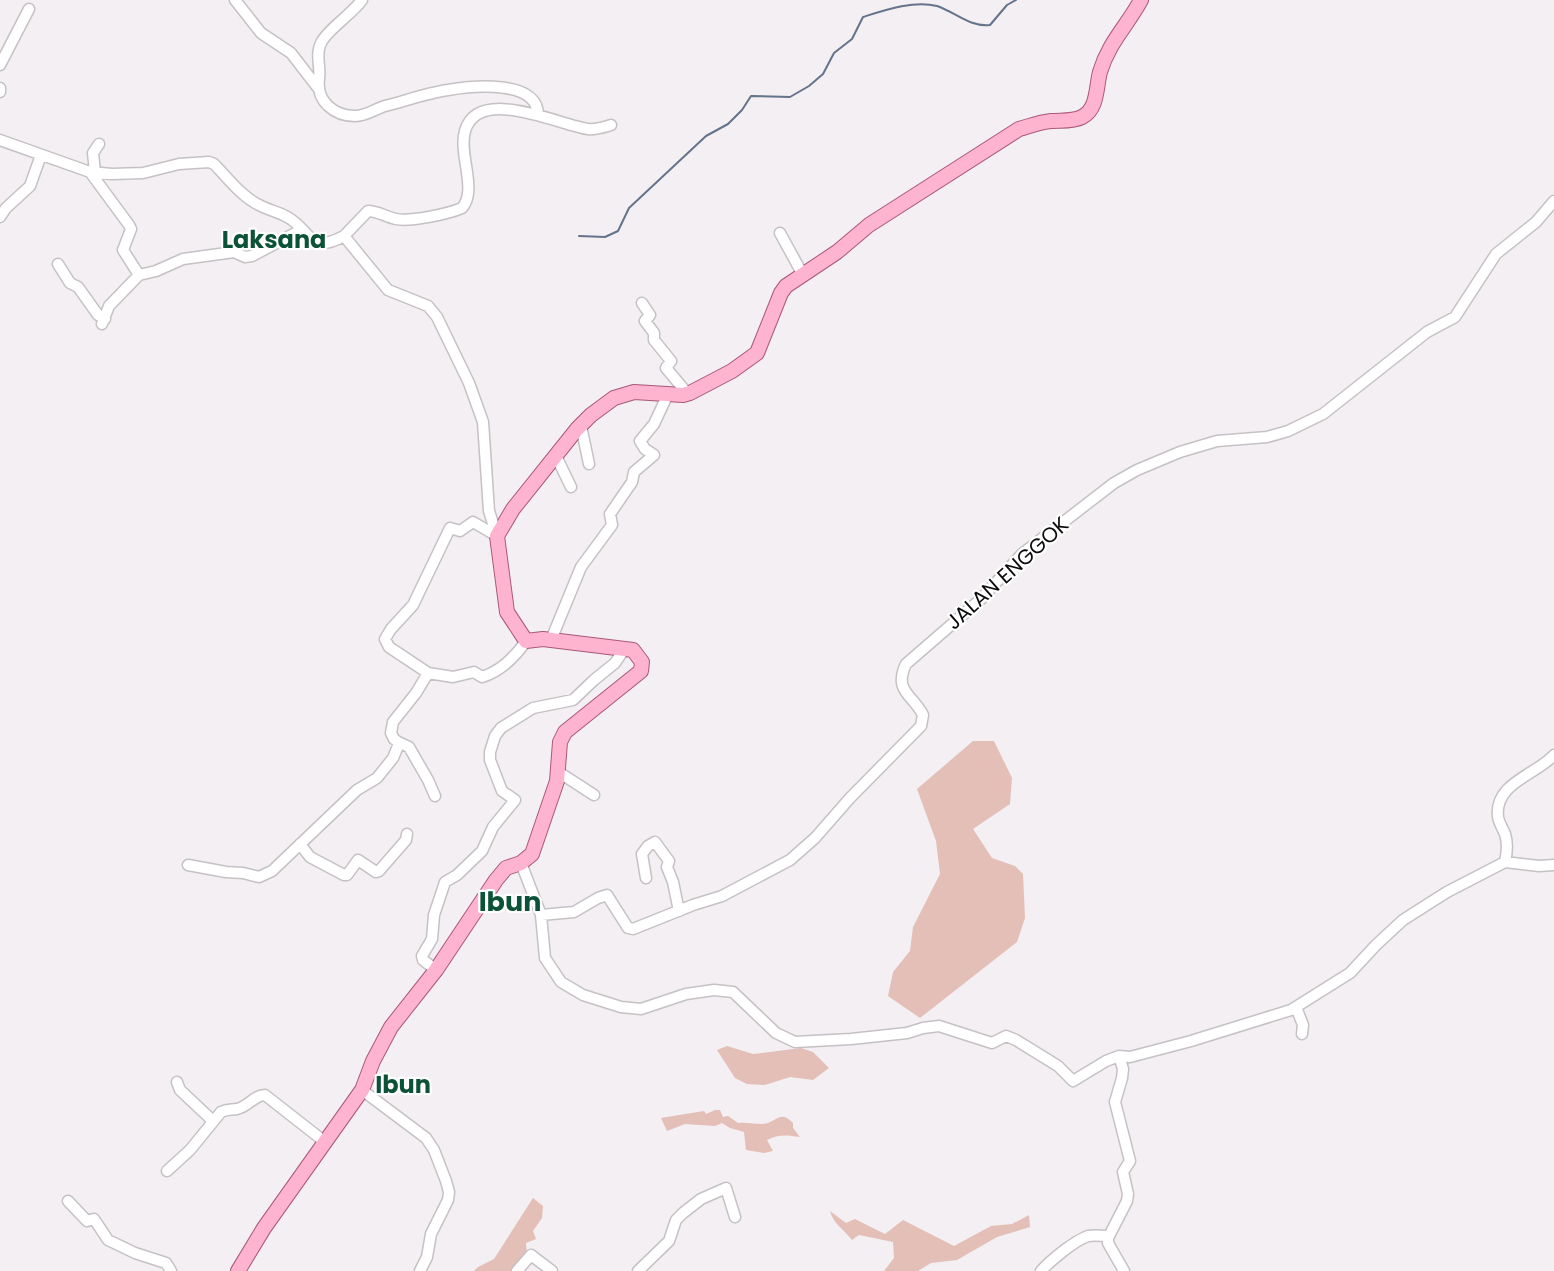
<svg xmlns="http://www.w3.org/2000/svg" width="1554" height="1271" font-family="Poppins,sans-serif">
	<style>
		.green { fill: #e4bfb7 }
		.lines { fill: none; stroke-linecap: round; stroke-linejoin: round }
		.stream { stroke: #65738b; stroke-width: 2 }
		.minor-casing { stroke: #c5c1c5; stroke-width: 13 }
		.major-casing { stroke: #aa5876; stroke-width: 16 }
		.minor { stroke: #fff; stroke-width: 10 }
		.major { stroke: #feb3ce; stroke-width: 14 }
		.labels { text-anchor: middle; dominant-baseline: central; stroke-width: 4.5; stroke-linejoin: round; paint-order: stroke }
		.street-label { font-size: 21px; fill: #0d0c0d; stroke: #fff }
		.quarter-label { font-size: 24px; font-weight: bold; fill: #0c5238; stroke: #fff }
		.district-label { font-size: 27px; font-weight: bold; fill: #0c5238; stroke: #fff }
	</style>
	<rect width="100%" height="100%" fill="#f3eff2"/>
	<path class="green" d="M973 741H994L1012 778 1010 804 973 829 992 858 1015 866 1023 874 1025 918 1017 942 920 1018 888 996 893 972 910 951 913 927 940 874 936 841 917 789Z
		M727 1046 753 1054 801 1048 813 1052 829 1068 813 1080 790 1077 765 1085 747 1084 735 1078 717 1050Z
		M715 1110H720L723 1117 728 1116 738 1123C747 1122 754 1124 763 1124 777 1123 779 1109 793 1123V1128L800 1137C787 1135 778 1134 767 1140L773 1151 764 1153 746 1150 744 1132 730 1128 722 1123 715 1126 685 1124 667 1131 661 1118 704 1111 706 1114Z
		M533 1198 543 1206 542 1218 533 1231 536 1239 526 1243 527 1258 523 1271H474L478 1267 494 1259Z
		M830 1211 846 1223 855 1219 885 1234 903 1220 954 1246 991 1226 1012 1224 1029 1215 1030 1227 997 1237 957 1260 931 1263 918 1271H884L894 1258 893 1242 859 1235 852 1240C843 1228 834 1225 830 1211Z"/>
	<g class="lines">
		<path class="stream" d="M579 236 605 237 618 231 629 208 706 136 728 124 742 110 751 96 790 97 809 86 823 74 834 53 852 39 863 17C885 10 914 0 937 6 955 12 969 27 990 25L1007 5 1016 0"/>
		<g class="minor-casing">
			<path id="minor" d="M235 0 261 33 291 53 318 88
				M362 0C352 14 327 30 321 43 315 54 321 67 319 79 316 101 334 116 355 116 366 116 375 109 385 106 405 101 427 93 448 90 472 86 538 79 538 115
				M0 65 29 9
				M0 88V92
				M0 140 90 172 112 174 143 173 179 164 209 162 214 164C228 178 241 196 259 205 268 210 280 212 289 218 311 231 309 255 344 236L388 290 428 306 437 317 469 383 483 422 489 511 497 536
				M90 172 129 225 131 229 123 250 139 275
				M95 172 93 153 99 144
				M0 217 6 208 30 186 41 155
				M780 233 803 275
				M344 236 368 211C378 211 386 217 396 219 410 222 448 214 462 208 478 190 458 154 465 131 478 85 559 125 588 129 595 130 604 127 611 125
				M58 264 70 283 78 287 98 315 105 319
				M642 303 650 315 645 321 654 333V340L671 361 666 368 687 393
				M102 324 109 306 139 275 156 271 183 259 234 252 245 257 252 256 301 230
				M581 426 589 464
				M556 456 571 487
				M551 640 581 567 612 525 610 514 632 482 634 472 654 455 645 449 640 441 654 424 668 394
				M428 673 389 647 385 639 391 629 413 605 450 528 460 531 473 522 497 536
				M398 742 409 747 428 780 435 796
				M557 771 594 795
				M300 844 310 857 344 875H347L358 860 376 872 379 871 406 840 407 834
				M1505 862C1507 853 1508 843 1505 834 1503 829 1499 823 1498 817 1494 783 1536 775 1554 755
				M521 863 541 915 545 958 561 982 583 995 621 1007 641 1009 686 994 714 990 733 992 776 1033 795 1042 851 1039 907 1033 923 1028 939 1026 992 1043 1006 1036 1016 1040 1058 1066 1073 1081 1106 1061 1119 1056 1130 1057 1191 1041 1291 1010 1350 973 1376 945 1403 920 1447 892 1505 862 1539 866 1554 865
				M188 865 226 872 243 873 259 877 272 871 357 790 377 778 393 758 398 746V742L394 739 391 733 393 722 416 693 428 673 453 677 474 672 482 677C501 671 515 657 526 641
				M646 878 642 854 648 846 655 842 669 861 667 867 673 882 679 911
				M541 915 574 912 598 898 607 895 628 928 633 929 693 905 722 896 790 860 815 838 850 798 921 726 923 715C913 695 893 691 906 664L981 599 1022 554 1114 483 1137 470 1180 452 1217 441 1267 437 1288 431 1323 414 1427 332 1455 317 1496 254 1536 222 1554 201
				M436 970 423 960 422 956 432 939 434 915 445 882 457 875 482 851 493 827 515 800 502 791 490 760V752L495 736 501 728 533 708 573 700 594 680 615 663 625 648
				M1296 1007 1303 1025 1302 1034
				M1119 1056 1123 1069 1122 1078 1115 1102 1130 1161 1123 1172 1128 1194 1127 1201 1108 1238V1243L1124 1271
				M177 1082 180 1090 213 1121
				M362 1090 426 1138 434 1150 446 1181 449 1192 448 1200 431 1234 427 1257 420 1271
				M167 1171 190 1150 221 1112C227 1109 231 1110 237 1109 248 1107 254 1095 265 1095L325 1142
				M68 1201 87 1221 94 1219 108 1240 135 1253 166 1263 171 1271
				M517 1271 531 1255 552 1271
				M638 1271 669 1241 676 1220 683 1213 701 1199 726 1188 735 1217
				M1041 1271C1051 1260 1074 1241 1088 1236 1094 1235 1102 1236 1108 1236"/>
		</g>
		<g class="major-casing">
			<path id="major" d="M238 1271 264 1228 362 1090 373 1061 391 1027 436 970 496 880 506 868 521 863 532 854 557 781 560 742 565 732 641 671 642 662 633 650 543 639 526 641 507 612 497 536 513 509 577 429 591 415 614 398 634 392 683 395 690 393 732 371 757 353 781 293 786 286 837 252 869 225 1019 129C1030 126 1040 122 1051 121 1061 120 1072 122 1082 117 1098 109 1096 87 1100 72 1109 42 1127 26 1141 0"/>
		</g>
		<use href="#minor" class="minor"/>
		<use href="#major" class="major"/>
	</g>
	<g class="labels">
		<g class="street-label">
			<text transform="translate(1007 573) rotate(-42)">JALAN ENGGOK</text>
		</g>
		<g class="quarter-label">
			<text x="274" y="239">Laksana</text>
			<text x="403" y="1084">Ibun</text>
		</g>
		<g class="district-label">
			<text x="510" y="901">Ibun</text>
		</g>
	</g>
</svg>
